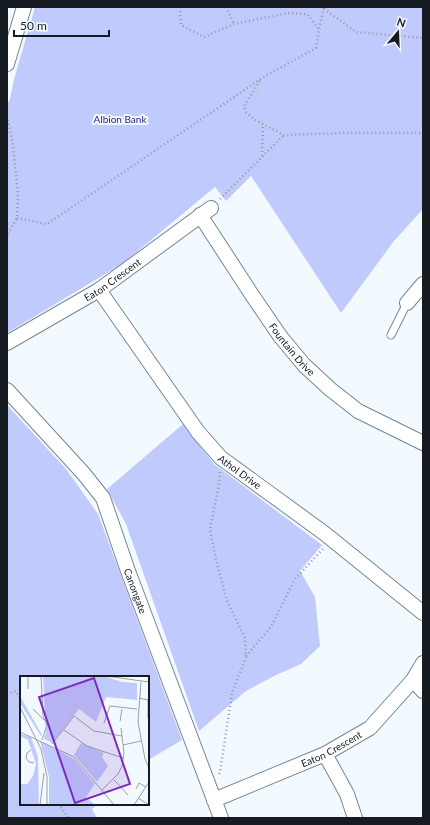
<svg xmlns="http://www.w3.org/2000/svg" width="430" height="825" font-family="Lato,sans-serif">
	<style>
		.green { fill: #c1cafc }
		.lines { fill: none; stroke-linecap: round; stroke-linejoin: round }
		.service-casing { stroke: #768691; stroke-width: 9 }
		.minor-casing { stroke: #768691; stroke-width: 16 }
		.path { stroke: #949a9f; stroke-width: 2.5; stroke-dasharray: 1 3; stroke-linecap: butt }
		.service { stroke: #fff; stroke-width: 7 }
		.minor { stroke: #fff; stroke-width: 14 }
		.labels { text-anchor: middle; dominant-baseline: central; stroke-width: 4; stroke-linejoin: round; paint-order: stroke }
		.park-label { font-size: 10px; fill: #2a268a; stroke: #f3faff }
		.street-label { font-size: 10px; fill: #151b20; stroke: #f3faff }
		.inset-road { fill: none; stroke: #9aa1a6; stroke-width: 1 }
		.view { fill: #7b2cbf; fill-opacity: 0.15; stroke: #7b2cbf; stroke-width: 2 }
		.inset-edge { fill: none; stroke: #151b20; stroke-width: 2 }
	</style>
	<rect width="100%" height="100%" fill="#f3faff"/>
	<path class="green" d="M35 7H423V209L394 241 341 313 251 176 226 201 215 187 122 264 7 333V105L10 99 14 79Z
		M7 405 66 469 98 514 182 740 148 760V677H21V804H98L92 809 97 818H7Z
		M183 424 214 464 322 545 300 571 315 597 320 646 301 664 274 676 246 691 199 731 126 524 107 489Z"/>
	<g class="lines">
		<g class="service-casing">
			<path id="service" d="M391 335 407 303"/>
		</g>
		<g class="minor-casing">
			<g id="minor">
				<path d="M7 64 24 7"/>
				<path id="s1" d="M200 215 252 295 280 336 304 365 330 389 358 411 423 443"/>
				<path id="s2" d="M99 290 198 432 221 458 324 533 423 613"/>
				<path d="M407 303 423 284"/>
				<path id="s3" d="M7 343 99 290 211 208"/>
				<path id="s4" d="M7 390 84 474 103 498 128 571 221 818"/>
				<path d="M413 680 423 691"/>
				<path d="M325 754 347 794 355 818"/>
				<path id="s5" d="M214 800 325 754 370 728 413 680 423 663"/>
			</g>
		</g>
		<path class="path" d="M180 7 181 25 204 37 234 24 288 13 307 14 319 29
			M226 7 234 24
			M324 9 356 32 423 38
			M260 81 244 106 246 112 255 120 284 135 340 133H423
			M7 116 12 139 18 194 17 218 7 235
			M262 156 263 124
			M220 199 284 135
			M17 218 47 224 262 78 316 48 319 29 324 7
			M246 656 271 627 295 579 323 549
			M7 694 16 691 21 700
			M219 774 220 772 232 693 246 657 245 638 227 601 216 560 210 529 219 484 220 472
			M58 804 69 818"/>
		<use href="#service" class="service"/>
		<use href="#minor" class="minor"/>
	</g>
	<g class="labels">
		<g class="park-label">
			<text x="120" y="119">Albion Bank</text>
		</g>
		<g class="street-label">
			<text stroke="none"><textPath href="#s3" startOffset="123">Eaton Crescent</textPath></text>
			<text stroke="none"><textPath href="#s1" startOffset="163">Fountain Drive</textPath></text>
			<text stroke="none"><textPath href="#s2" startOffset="231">Athol Drive</textPath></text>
			<text stroke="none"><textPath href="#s4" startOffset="243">Canongate</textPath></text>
			<text stroke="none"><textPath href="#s5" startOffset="128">Eaton Crescent</textPath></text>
		</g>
	</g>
	<g transform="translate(20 676)">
		<rect width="129" height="129" fill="#f3faff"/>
		<path d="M23 0H84L102 6 117 7V24L86 21 76 46 59 33 32 67 24 63 26 55ZM0 20 22 59 21 60 0 27ZM0 58 11 61 18 81 19 129H0V108H7L13 100 16 88 8 64 0 60ZM20 65 54 83 75 108 66 121 75 129H29V101ZM61 67 84 77 82 81 88 90 77 106 54 79Z" fill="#c1cafc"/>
		<path class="inset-road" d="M8 0V13M21 0 23 40 27 49 22 64M86 0 129 6M121 6 118 46 125 83 129 92M119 22 128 24V42M0 31 21 73 27 101V129M13 33 25 45M54 40 74 55 102 60M100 45 102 33M84 47 90 30 117 33M44 54 67 70 103 82M0 56 54 81 94 129M32 68 54 40M103 69 121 65M11 74 7 77 6 82 9 86 14 87M94 104 108 119M116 113 119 107 126 111M82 114 98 98 102 90 104 77 101 52M118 122 129 129M20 129 24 97M114 129 129 106"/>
		<path class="view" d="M74 2 110 108 55 127 19 21Z"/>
		<rect width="129" height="129" class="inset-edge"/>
	</g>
	<rect width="430" height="825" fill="none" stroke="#151b20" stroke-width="16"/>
	<g transform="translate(398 32) rotate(19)" stroke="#f3faff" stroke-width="3" paint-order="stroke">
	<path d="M0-3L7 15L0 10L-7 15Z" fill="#151b20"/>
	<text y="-6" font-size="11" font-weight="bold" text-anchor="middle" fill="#151b20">N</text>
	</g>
	<path d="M14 30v6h95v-6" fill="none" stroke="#151b20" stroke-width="2"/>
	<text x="20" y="30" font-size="12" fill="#151b20" stroke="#f3faff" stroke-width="3" paint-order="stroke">50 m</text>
</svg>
